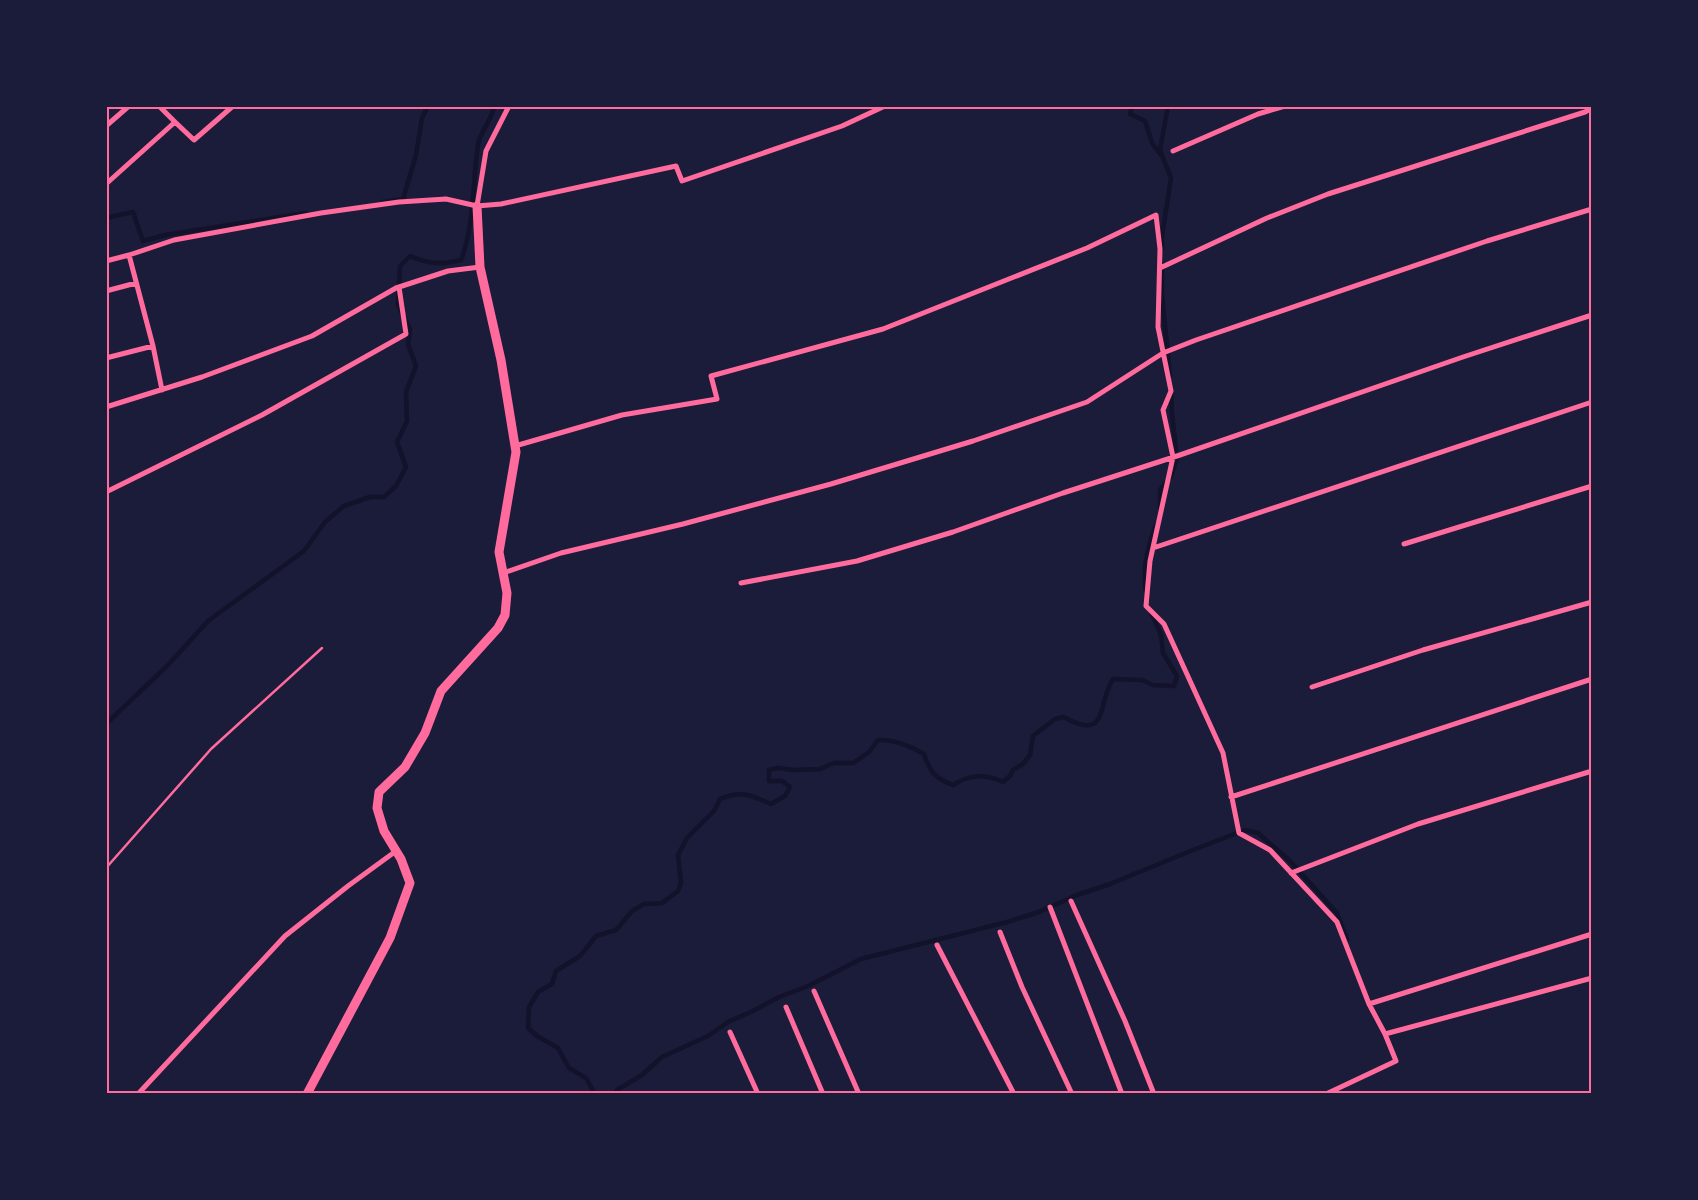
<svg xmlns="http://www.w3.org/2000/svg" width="1698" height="1200" font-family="Figtree,sans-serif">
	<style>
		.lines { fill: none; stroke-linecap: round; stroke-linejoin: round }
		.stream { stroke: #12122b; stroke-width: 4.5 }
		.path { stroke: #ff6b9d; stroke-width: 2.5 }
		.minor { stroke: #ff6b9d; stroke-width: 5 }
		.tertiary { stroke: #ff6b9d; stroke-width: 9 }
		.neatline { fill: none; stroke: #ff6b9d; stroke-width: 2 }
	</style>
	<rect width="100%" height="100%" fill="#1b1b3a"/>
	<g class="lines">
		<path class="stream" d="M1132 106 1130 114 1145 121 1152 143 1160 154
			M383 202 403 199 416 155 422 118 428 106
			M106 218 133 212 143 241 165 235 306 213
			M1162 249V236L1171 178 1160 150 1168 106
			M1162 264V295L1170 376
			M1160 508V490L1171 476 1177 459 1172 414 1171 391
			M1146 591C1142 569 1148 545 1156 525
			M106 724 168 665 208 621 304 551 325 522 344 506 370 497H384L396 486 406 467 397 442 407 421 406 392 416 366 408 344 410 329 398 305 400 266 410 256C428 264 442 265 461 260 475 223 472 184 478 145 480 131 492 121 494 106
			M595 1094 586 1078 569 1068 558 1048 537 1036 528 1028 529 1007 538 992 552 984 556 971 580 956 596 936 616 930 632 911 644 904 662 903 678 891 681 883 678 855 687 838 714 811 720 799C742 790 750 795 771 804L785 796 790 787 782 781H769V770L778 768 793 770 820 769 834 763H853L869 752 878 740C893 739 911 746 924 754 929 771 936 779 953 785 970 774 985 774 1003 782L1010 776 1013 770 1023 764 1030 755 1033 736 1055 719 1064 717C1109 743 1097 703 1113 679L1142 680 1153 685 1174 686 1177 676 1163 653 1161 635 1151 612
			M614 1094 617 1090 642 1075 662 1057 708 1036 728 1022 753 1011 779 997 806 987 861 959 1007 922 1039 912 1077 895 1110 884 1193 850 1245 830 1258 833 1289 860 1337 913 1347 940"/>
		<path class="path" d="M106 868 211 749 322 648"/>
		<path class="minor" d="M159 106 175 122
			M106 126 129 106
			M1173 151 1258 114 1285 106
			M106 184 175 122 194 140 233 106
			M477 206 486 151 509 106
			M129 255 174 240 321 213 399 202 446 199 477 206 501 204 676 166 682 181 842 126 885 106
			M106 261 129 255 153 346 162 390
			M1160 268 1267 218 1328 194 1585 112 1592 108
			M106 291 136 283
			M106 358 153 346
			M106 407 202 377 312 336 396 288 448 271 480 267
			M515 446 622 415 717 399 711 376 883 329 1087 248 1156 215 1160 249 1158 327 1171 391 1163 410 1173 457 1150 561 1146 606 1164 624 1223 753 1239 833 1270 850 1337 922 1369 1004 1385 1034
			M106 492 262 415 406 334 399 287
			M1404 544 1592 486
			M1153 548 1592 402
			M503 573 561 553 683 524 831 484 973 441 1087 402 1163 353 1196 340 1487 241 1592 209
			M741 583 857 561 953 532 1063 493 1177 456 1463 357 1592 315
			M1312 687 1423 650 1592 602
			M1231 797 1592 679
			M1291 873 1418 824 1592 771
			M1071 901 1125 1021 1154 1094
			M1050 907 1122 1094
			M1000 932 1022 987 1072 1094
			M937 945 1014 1094
			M814 991 859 1094
			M1369 1004 1592 934
			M786 1007 823 1094
			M730 1032 758 1094
			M138 1094 285 936 348 886 396 851
			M1326 1094 1396 1061 1385 1034 1592 978"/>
		<path class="tertiary" d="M307 1094 390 938 410 883 401 859 384 831 377 808 379 792 405 767 425 733 441 691 498 628 505 615 507 593 499 552 516 452 501 360 480 267 477 206"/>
	</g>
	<rect width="1698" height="1200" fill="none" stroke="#1b1b3a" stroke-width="215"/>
	<rect x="108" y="108" width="1482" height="984" class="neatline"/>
</svg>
